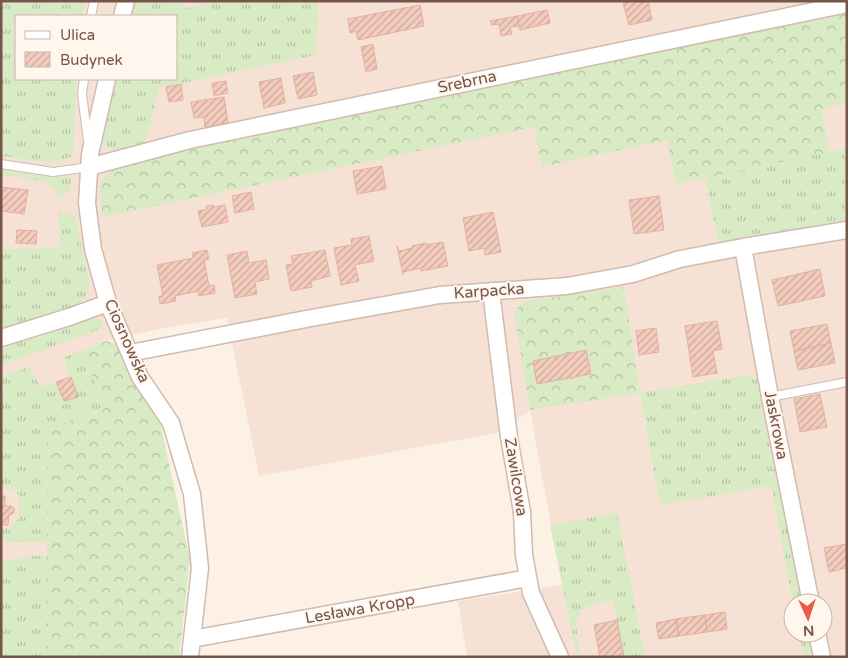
<svg xmlns="http://www.w3.org/2000/svg" width="848" height="658" font-family="'Varela Round',sans-serif">
	<style>
		.residential { fill: #f5e2d4; fill-rule: evenodd }
		.grass { fill: url(#grass-tufts) }
		.forest { fill: url(#forest-crowns) }
		.building { fill: url(#building-hatch); stroke: #e6b09d }
		.lines { fill: none; stroke-linecap: round; stroke-linejoin: round }
		.service-casing { stroke: #d1baae; stroke-width: 10 }
		.minor-casing { stroke: #d1baae; stroke-width: 19 }
		.service { stroke: #fff; stroke-width: 8 }
		.minor { stroke: #fff; stroke-width: 16 }
		.labels { text-anchor: middle; dominant-baseline: central; stroke-width: 4; stroke-linejoin: round; paint-order: stroke }
		.street-label { font-size: 16px; fill: #77554a; stroke: #fff6ed }
	</style>
	<defs>
		<pattern id="grass-tufts" width="24" height="20" patternUnits="userSpaceOnUse" patternTransform="scale(1.25)"><rect width="24" height="20" fill="#d8ebc4"/><path d="M3 7l-1-3M5 7V3M7 7l1-3M15 17l-1-3M17 17v-4M19 17l1-3" fill="none" stroke="#b4c1a1"/></pattern>
		<pattern id="forest-crowns" width="20" height="18" patternUnits="userSpaceOnUse" patternTransform="scale(1.25)"><rect width="20" height="18" fill="#d8ebc4"/><path d="M2 6a3 3 0 1 1 6 0M12 15a3 3 0 1 1 6 0" fill="none" stroke="#b4c1a1"/></pattern>
		<pattern id="building-hatch" width="6" height="6" patternUnits="userSpaceOnUse" patternTransform="scale(1.25)"><rect width="6" height="6" fill="#f3ccbd"/><path d="M-1 1l2-2M0 6l6-6M5 7l2-2" fill="none" stroke="#caa89c"/></pattern>
	</defs>
	<rect width="100%" height="100%" fill="#fdf1e6"/>
	<path class="residential" d="M1 1H847V657H467L458 601 562 585 530 411 497 433 259 476 227 318 159 329 106 341 105 408 48 429 46 657H1ZM16 16H176V79H16ZM793 603H823V633H793Z"/>
	<path class="grass" d="M3 1H85L82 16H16V79H77L73 156 52 163 1 156V16Z
		M134 1H183L182 9 215 1H318L316 55 159 88 145 143 116 150 103 146 104 132 114 79H176V16H129Z
		M847 148V221L719 243 705 178Z
		M1 170 71 178V191L56 197 55 189 44 181 1 175Z
		M58 211 75 216 90 284 87 294 79 304 1 330V250L61 247Z
		M92 318 100 320 103 323V328L1 365V346Z
		M82 351 105 408 48 429 47 542H9L1 538V528H10L19 518V495L13 489 1 488V393L5 391 1 377 29 367 41 387 56 382 64 401 78 397 64 357Z
		M749 375 756 378 802 603H793V604L771 486 660 505 640 393Z
		M617 513 645 657H624L613 600C573 607 573 614 580 651L576 652 550 525Z
		M32 556H47L46 657H1V562Z
		M799 633H808L813 657H804Z"/>
	<path class="forest" d="M847 11V103L821 109 829 152 676 184 667 140 542 167 534 127 102 217 100 184 112 168 190 147Z
		M624 287 640 393 530 410 514 313 522 302Z
		M106 341 115 343 161 426 190 560 179 657H46L48 429 105 408 82 351Z"/>
	<path class="building" d="M629 1H648L652 20 629 25 623 3Z
		M420 5 424 26 358 40 356 31 350 33 348 19Z
		M547 10 550 23 520 30 517 16Z
		M517 16 519 26 510 27 512 34 501 36 499 24 492 25 490 21Z
		M373 44 377 69 366 72 361 47Z
		M313 72 317 95 298 99 293 76Z
		M281 78 285 103 264 108 259 82Z
		M226 81 228 93 214 96 212 83Z
		M181 84 183 100 169 102 166 87Z
		M224 97 228 123 205 127 204 117 194 118 191 102Z
		M382 166 386 189 357 194 353 171Z
		M1 187 28 190 24 214 1 211Z
		M251 192 254 209 235 213 232 196Z
		M659 196 664 230 634 234 629 200Z
		M213 205 214 207 225 205 228 222 202 227 198 211 207 209 206 206Z
		M493 212 501 252 485 255 484 248 469 251 463 218Z
		M17 230 37 231 36 244 16 243Z
		M369 236 374 261 355 265 359 281 341 285 334 248 352 245 351 239Z
		M443 242 448 266 421 271V268L403 272V275L397 246 399 251 412 248V246L426 243 427 245Z
		M207 250 209 259 204 260 209 286 214 285 215 293 199 296 198 291 175 296 176 301 160 304 159 296H163L157 265 193 258 192 253Z
		M325 250 330 276 311 281 312 287 291 291 286 265 293 264 291 256Z
		M247 251 249 263 266 260 269 279 255 282 257 294 235 298 227 255Z
		M820 269 825 296 778 306 772 280Z
		M717 321 722 349 713 351 717 373 693 377 685 326Z
		M827 324 831 343 794 351 790 331Z
		M656 328 659 352 639 355 636 331Z
		M831 343 835 363 798 370 794 351Z
		M586 350 591 374 537 384 533 361Z
		M71 377 78 397 64 401 56 382Z
		M820 394 827 427 800 432 794 399Z
		M1 496H5V506H11L14 508V513L9 515 8 525H1Z
		M847 544V568L829 572 824 548Z
		M725 612 727 629 707 632 705 615Z
		M705 615 707 632 679 636 676 619Z
		M676 619 679 636 659 639 656 623Z
		M617 620 624 657H600L594 625Z"/>
	<g class="lines">
		<g class="service-casing">
			<path id="service" d="M91 16 94 1
				M84 79 82 94 88 141
				M1 164 53 172 89 167
				M770 397 847 382"/>
		</g>
		<g class="minor-casing">
			<path id="minor" d="M122 16 126 1
				M107 79 90 154 87 203 93 249 108 303 140 377 171 423 192 494 200 568 190 657
				M89 167 190 140 847 4
				M743 247 770 397 811 603
				M491 291 509 437 522 512 524 555 531 593 560 657
				M1 338 69 317 108 303
				M130 353 306 319 440 295 567 286 633 274 680 259 743 247 847 230
				M817 633 822 657
				M192 639 528 578"/>
		</g>
		<use href="#service" class="service"/>
		<use href="#minor" class="minor"/>
	</g>
	<g class="labels">
		<g class="street-label">
			<text transform="translate(467 82) rotate(-12)">Srebrna</text>
			<text transform="translate(489 291) rotate(-4)">Karpacka</text>
			<text transform="translate(127 341) rotate(66)">Ciosnowska</text>
			<text transform="translate(776 425) rotate(79)">Jaskrowa</text>
			<text transform="translate(516 477) rotate(81)">Zawilcowa</text>
			<text transform="translate(360 609) rotate(-10)">Lesława Kropp</text>
		</g>
	</g>
	<rect width="848" height="658" fill="none" stroke="#77554a" stroke-width="5"/>
	<rect x="15" y="15" width="162" height="65" fill="#fff6ed" stroke="#c9b6ac"/>
	<rect x="25" y="31" width="25" height="8" fill="#ffffff" stroke="#c9b6ac"/>
	<text x="60" y="40" font-size="15" fill="#77554a">Ulica</text>
	<rect x="25" y="52" width="25" height="15" fill="url(#building-hatch)" stroke="#c9b6ac"/>
	<text x="60" y="65" font-size="15" fill="#77554a">Budynek</text>
	<g transform="translate(808 618) rotate(177)"><circle r="24" fill="#fff6ed" stroke="#c9b6ac"/>
	<path d="M0-4L9 19L0 12L-9 19Z" fill="#e95a49"/>
	<text y="-8" font-size="14" font-weight="bold" text-anchor="middle" fill="#77554a">N</text>
	</g>
</svg>
